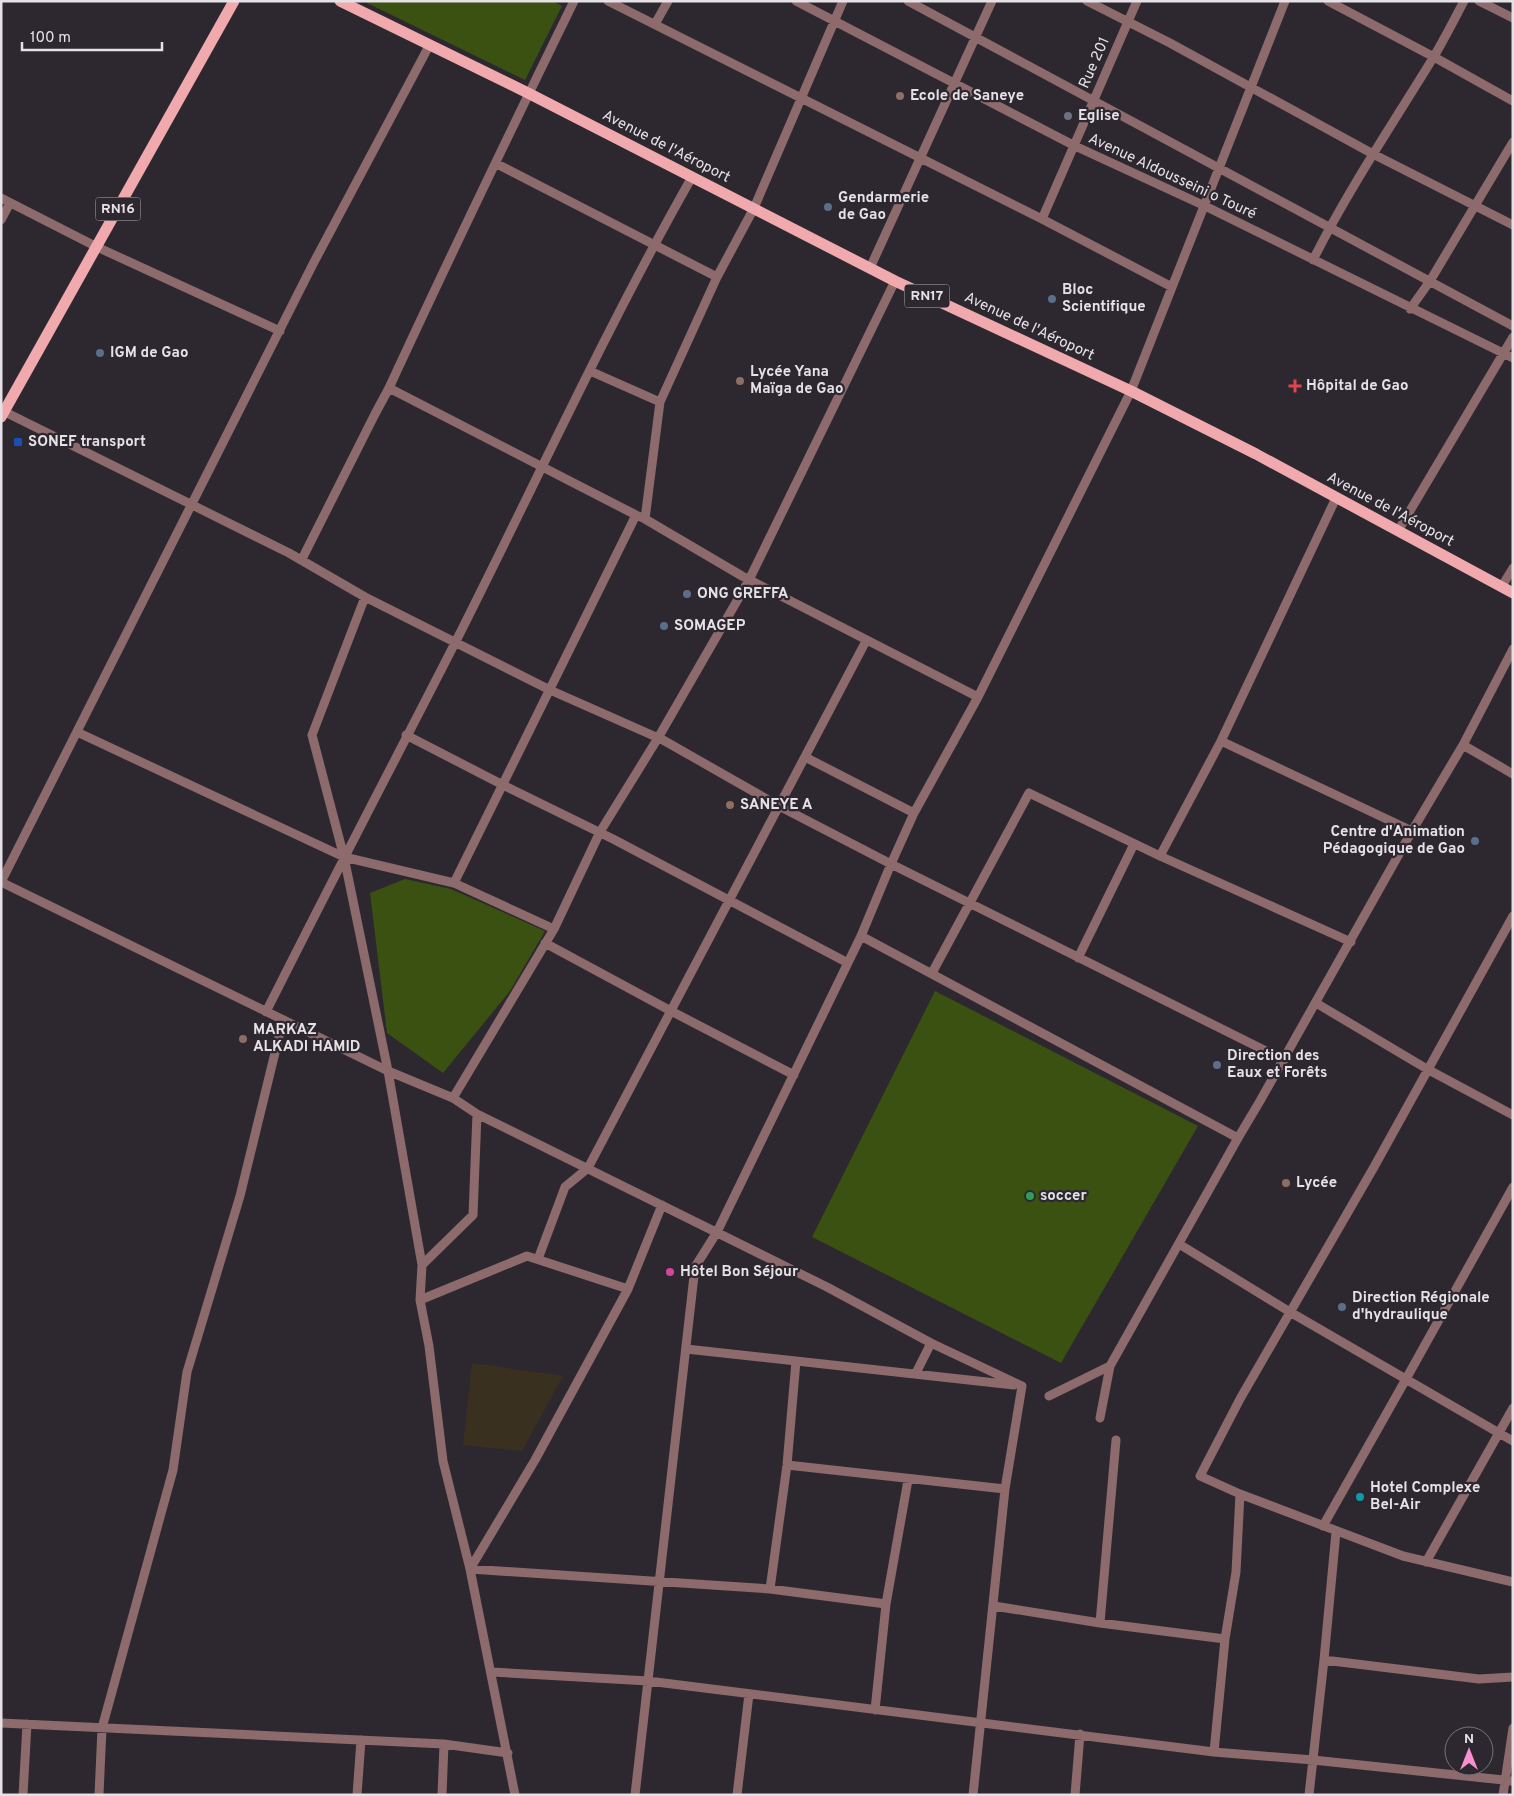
<svg xmlns="http://www.w3.org/2000/svg" width="1514" height="1796" font-family="Overpass,sans-serif">
	<style>
		.industrial { fill: #3a3020 }
		.green { fill: #3a5112 }
		.lines { fill: none; stroke-linecap: round; stroke-linejoin: round }
		.minor { stroke: #8d6a6c; stroke-width: 9 }
		.major { stroke: #f0a9ad; stroke-width: 11 }
		.education-dot { fill: #8d6e63; stroke: #2d282f; stroke-width: 2 }
		.worship-dot { fill: #6b7280; stroke: #2d282f; stroke-width: 2 }
		.service-dot { fill: #5c6f8a; stroke: #2d282f; stroke-width: 2 }
		.health-dot { fill: #e0444e; stroke: #2d282f; stroke-width: 2 }
		.transit-dot { fill: #1a4fb4; stroke: #2d282f; stroke-width: 2 }
		.leisure-dot { fill: #2e9e5b; stroke: #2d282f; stroke-width: 2 }
		.hotel-dot { fill: #d1479c; stroke: #2d282f; stroke-width: 2 }
		.culture-dot { fill: #0f9aa8; stroke: #2d282f; stroke-width: 2 }
		.labels { text-anchor: middle; dominant-baseline: central; stroke-width: 4.5; stroke-linejoin: round; paint-order: stroke }
		.shield { fill: #2d282f; stroke: #aeaaaf; stroke-width: 1 }
		.shield-label { font-size: 14px; font-weight: bold; fill: #e5e1e6 }
		.street-label { font-size: 15px; fill: #e5e1e6; stroke: #2d282f }
		.poi-label { font-size: 15px; font-weight: bold; fill: #e5e1e6; stroke: #2d282f; text-anchor: start }
	</style>
	<rect width="100%" height="100%" fill="#2d282f"/>
	<path class="industrial" d="M472 1363 563 1376 522 1451 463 1445Z"/>
	<path class="green" d="M363 1H553L562 6 525 80Z
		M405 879 451 889 545 931 510 991 443 1073 387 1033 370 893Z
		M935 991 1198 1126 1061 1363 812 1237Z"/>
	<g class="lines">
		<path class="minor" d="M608 1 1042 219 1172 287
			M796 1 1075 146 1205 206 1513 358
			M843 1 754 208 717 277 660 402 645 519 742 576 978 697
			M908 1 1513 326
			M1087 1 1170 43 1373 154 1513 225
			M1328 1 1434 57 1513 101
			M1479 1 1513 18
			M655 24 668 1
			M497 164 717 277
			M1 198 97 247 280 331
			M1042 219 1137 1
			M1 220 10 203
			M1313 260C1348 190 1392 125 1433 58 1444 40 1454 20 1464 1
			M870 268 992 1
			M1410 309 1430 281 1513 142
			M590 371 660 402
			M389 388 636 515
			M1 410 289 553 365 597 550 690 663 740 779 806 891 864 1284 1060
			M1398 531 1513 337
			M302 559 375 414 389 388C449 258 511 130 574 1
			M1502 586 1513 568
			M365 597 312 735 344 857 388 1071 422 1265 420 1300 429 1346 443 1461 470 1569 515 1795
			M77 732 344 857 454 883 554 929
			M406 735 503 785 613 839 848 963
			M1221 741 1412 831
			M1463 745 1513 774
			M805 757 914 813
			M1160 856 1221 741 1336 498
			M1 882 388 1071 453 1098 477 1114 827 1287 931 1343 1022 1386
			M1 882 313 264 429 46
			M454 883 636 515 645 519
			M1513 916 1374 1167 1240 1399 1200 1476 1240 1494 1403 1556 1513 1582
			M861 936 1238 1138
			M545 943 671 1011 794 1075
			M1078 958 1134 844
			M932 973 1029 793 1160 856 1351 942
			M1316 1003 1427 1069 1513 1115
			M266 1012C328 888 392 766 455 643 534 487 606 328 692 177
			M453 1098 554 929 600 832 658 738 749 580 895 281
			M662 1205 628 1289 535 1460 470 1569 770 1589 886 1604
			M1179 1244 1290 1312 1513 1441
			M538 1259 565 1187 588 1168 866 641
			M422 1265 473 1215 477 1114
			M420 1300 527 1256 628 1289
			M686 1349 1014 1385
			M916 1373 931 1343
			M1049 1396 1110 1366
			M1100 1418 1110 1366 1238 1138 1260 1101 1412 831 1463 745 1513 649
			M787 1465 1005 1489
			M1323 1526 1406 1379 1513 1187
			M1426 1562 1513 1408
			M770 1589 787 1465 796 1361
			M994 1606 1100 1623 1225 1639
			M1100 1623 1116 1440
			M1324 1660 1479 1679 1513 1677
			M492 1672 648 1681 1214 1752 1313 1760 1513 1781
			M875 1710 886 1604 908 1480
			M1 1723 444 1744 508 1753
			M1214 1752 1225 1639 1236 1572 1240 1494
			M23 1795 27 1724
			M99 1795 102 1728 173 1470 187 1372 240 1196 283 1020
			M357 1795 361 1740
			M442 1795 444 1744
			M635 1795 695 1267 717 1232 861 936 891 864 914 813 978 697 1131 391 1285 1
			M737 1795 749 1694
			M973 1795 1005 1489 1022 1386
			M1075 1795 1080 1734
			M1309 1795 1324 1660 1336 1532
			M1503 1795 1513 1728"/>
		<path class="major" d="M340 1 528 93 895 281 1131 391 1256 454 1513 593
			M1 417 234 1"/>
	</g>
	<g class="education-dot">
		<circle cx="900" cy="96" r="5"/>
		<circle cx="740" cy="381" r="5"/>
		<circle cx="730" cy="805" r="5"/>
		<circle cx="243" cy="1039" r="5"/>
		<circle cx="1286" cy="1183" r="5"/>
	</g>
	<circle class="worship-dot" cx="1068" cy="116" r="5"/>
	<g class="service-dot">
		<circle cx="828" cy="207" r="5"/>
		<circle cx="1052" cy="299" r="5"/>
		<circle cx="100" cy="353" r="5"/>
		<circle cx="687" cy="594" r="5"/>
		<circle cx="664" cy="626" r="5"/>
		<circle cx="1475" cy="841" r="5"/>
		<circle cx="1217" cy="1065" r="5"/>
		<circle cx="1342" cy="1307" r="5"/>
	</g>
	<path class="health-dot" d="M1292.5 378.5h5v5h5v5h-5v5h-5v-5h-5v-5h5z"/>
	<rect class="transit-dot" x="13" y="437" width="10" height="10" rx="2.5"/>
	<circle class="leisure-dot" cx="1030" cy="1196" r="5"/>
	<circle class="hotel-dot" cx="670" cy="1272" r="5"/>
	<circle class="culture-dot" cx="1360" cy="1497" r="5"/>
	<g class="labels">
		<g class="shield">
			<rect x="95.5" y="197.5" width="45" height="23" rx="4"/>
			<rect x="904.5" y="284.5" width="45" height="23" rx="4"/>
		</g>
		<g class="shield-label">
			<text x="118" y="209">RN16</text>
			<text x="927" y="296">RN17</text>
		</g>
		<g class="street-label">
			<text transform="translate(1095 63) rotate(-66)">Rue 201</text>
			<text transform="translate(666 147) rotate(27)">Avenue de l'Aéroport</text>
			<text transform="translate(1172 177) rotate(25)">Avenue Aldousseini o Touré</text>
			<text transform="translate(1029 327) rotate(25)">Avenue de l'Aéroport</text>
			<text transform="translate(1390 510) rotate(28)">Avenue de l'Aéroport</text>
		</g>
		<g class="poi-label">
			<text x="910" y="96">Ecole de Saneye</text>
			<text x="1078" y="116">Eglise</text>
			<text x="838" y="198">Gendarmerie<tspan x="838" dy="17">de Gao</tspan></text>
			<text x="1062" y="290">Bloc<tspan x="1062" dy="17">Scientifique</tspan></text>
			<text x="110" y="353">IGM de Gao</text>
			<text x="750" y="372">Lycée Yana<tspan x="750" dy="17">Maïga de Gao</tspan></text>
			<text x="1306" y="386">Hôpital de Gao</text>
			<text x="28" y="442">SONEF transport</text>
			<text x="697" y="594">ONG GREFFA</text>
			<text x="674" y="626">SOMAGEP</text>
			<text x="740" y="805">SANEYE A</text>
			<text x="1465" y="832" text-anchor="end">Centre d'Animation<tspan x="1465" dy="17">Pédagogique de Gao</tspan></text>
			<text x="253" y="1030">MARKAZ<tspan x="253" dy="17">ALKADI HAMID</tspan></text>
			<text x="1227" y="1056">Direction des<tspan x="1227" dy="17">Eaux et Forêts</tspan></text>
			<text x="1296" y="1183">Lycée</text>
			<text x="1040" y="1196">soccer</text>
			<text x="680" y="1272">Hôtel Bon Séjour</text>
			<text x="1352" y="1298">Direction Régionale<tspan x="1352" dy="17">d'hydraulique</tspan></text>
			<text x="1370" y="1488">Hotel Complexe<tspan x="1370" dy="17">Bel-Air</tspan></text>
		</g>
	</g>
	<rect width="1514" height="1796" fill="none" stroke="#e5e1e6" stroke-width="5"/>
	<g transform="translate(1469 1751)"><circle r="24" fill="#2d282f" stroke="#777278"/>
	<path d="M0-4L9 19L0 12L-9 19Z" fill="#f790ce"/>
	<text y="-8" font-size="14" font-weight="bold" text-anchor="middle" fill="#e5e1e6">N</text>
	</g>
	<path d="M22 42v8h140v-8" fill="none" stroke="#e5e1e6" stroke-width="2.5"/>
	<text x="30" y="42" font-size="15" fill="#e5e1e6" stroke="#2d282f" stroke-width="4" paint-order="stroke">100 m</text>
</svg>
